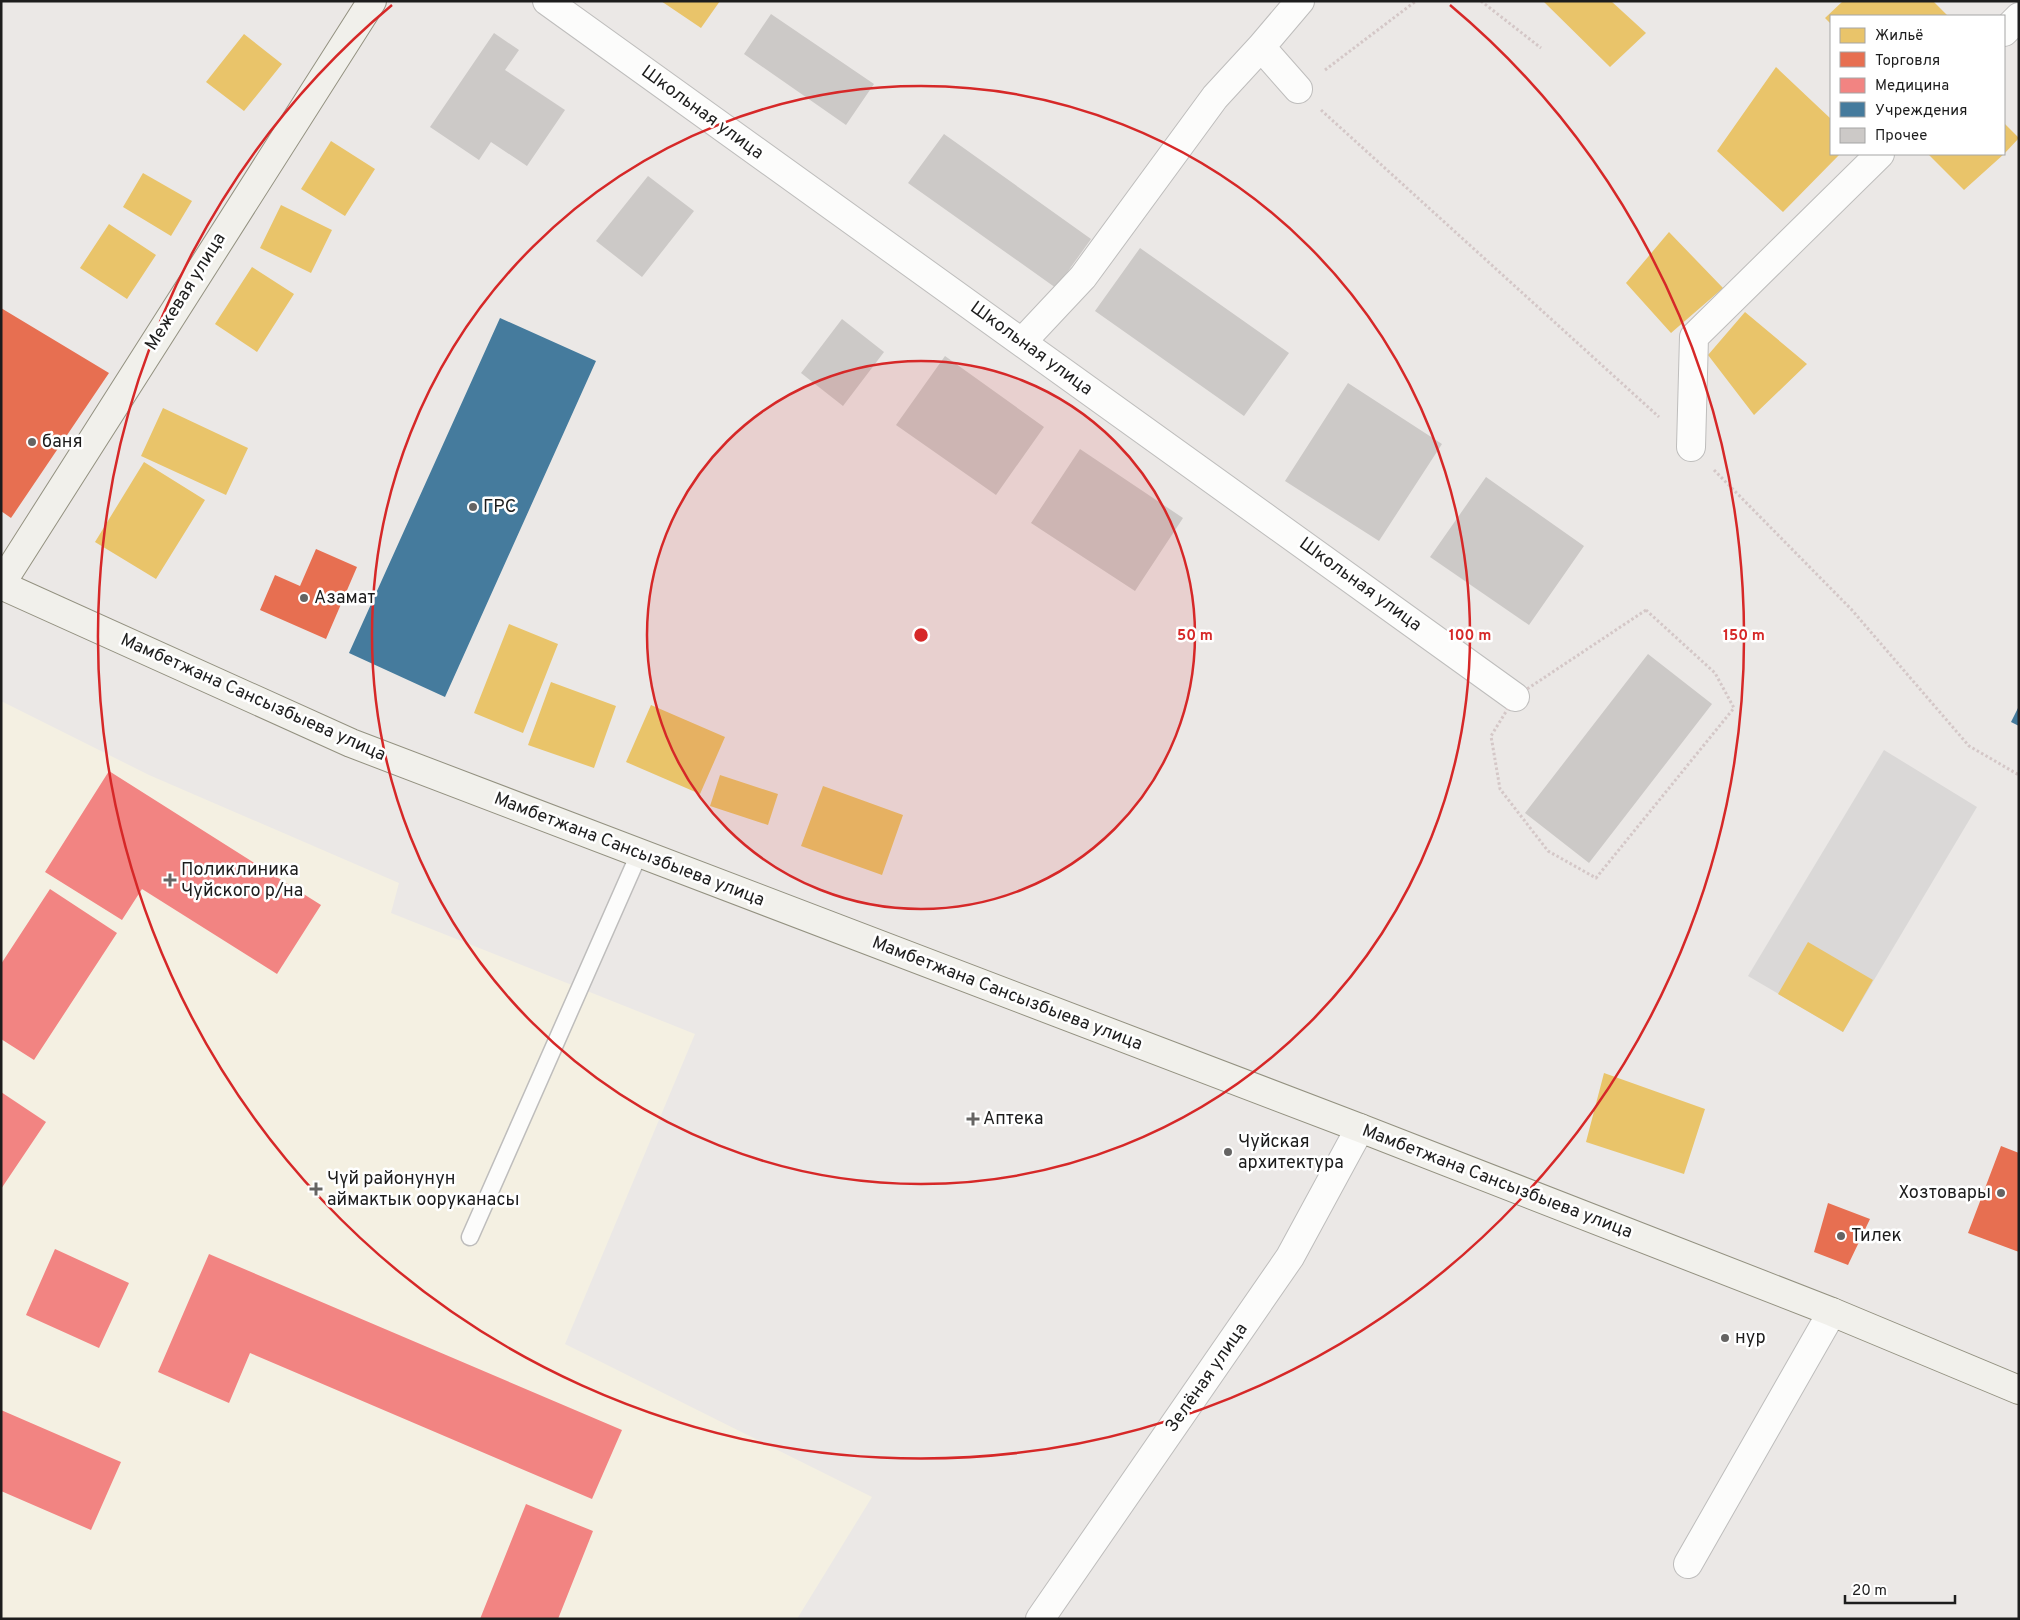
<svg xmlns="http://www.w3.org/2000/svg" width="2020" height="1620" font-family="Overpass,sans-serif">
	<style>
		.residential { fill: #dad8d7 }
		.education { fill: #f4f0e2 }
		.homes { fill: #e9c46a }
		.shops { fill: #e76f51 }
		.health { fill: #f28482 }
		.public { fill: #457b9d }
		.building { fill: #ccc9c7 }
		.lines { fill: none; stroke-linecap: round; stroke-linejoin: round }
		.lane-casing { stroke: #bebdbc; stroke-width: 19 }
		.street-casing { stroke: #bebdbc; stroke-width: 30 }
		.secondary-casing { stroke: #939180; stroke-width: 30 }
		.path { stroke: #d4c7c7; stroke-width: 3; stroke-dasharray: 2.5 2.5; stroke-linecap: butt }
		.lane { stroke: #fcfcfb; stroke-width: 16 }
		.street { stroke: #fcfcfb; stroke-width: 28 }
		.secondary { stroke: #f1f0eb; stroke-width: 28 }
		.ring { fill: none; stroke: #d62828; stroke-width: 2.5 }
		.poi-dot { fill: #656463; stroke: #fff; stroke-width: 2 }
		.labels { text-anchor: middle; dominant-baseline: central; stroke-width: 5; stroke-linejoin: round; paint-order: stroke }
		.street-label { font-size: 18px; fill: #1d1d1d; stroke: #fff }
		.poi-label { font-size: 18px; fill: #1d1d1d; stroke: #fff; text-anchor: start }
		.centre { fill: #d62828; stroke: #fff; stroke-width: 2.5 }
		.ring-label { font-size: 15px; text-anchor: middle; font-weight: bold; fill: #d62828; stroke: #fff; stroke-width: 5; stroke-linejoin: round; paint-order: stroke }
	</style>
	<rect width="100%" height="100%" fill="#ebe8e6"/>
	<path class="residential" d="M1884 750 1977 807 1843 1032 1748 976Z"/>
	<path class="education" d="M1 701 149 775 399 883 391 913 695 1034 565 1344 872 1497 797 1619H1Z"/>
	<path class="homes" d="M661 1H720L701 28Z
		M1543 1H1611L1646 33 1610 67Z
		M1843 1H1933L1948 16H1831V24L1825 18Z
		M244 34 282 64 244 111 206 82Z
		M1776 67 1831 119V154H1840L1783 212 1717 151Z
		M2004 123 2019 138 2004 154Z
		M331 141 375 169 345 216 301 189Z
		M1928 154H2004L1964 190Z
		M143 173 192 201 171 236 123 207Z
		M281 205 332 230 311 273 260 248Z
		M109 224 156 255 127 299 80 268Z
		M1669 232 1723 288 1671 333 1626 283Z
		M252 267 294 294 257 352 215 324Z
		M1745 312 1807 364 1754 415 1708 355Z
		M163 408 248 448 226 495 141 456Z
		M144 462 205 500 156 579 95 542Z
		M509 624 558 644 523 733 474 713Z
		M551 682 616 706 594 768 528 745Z
		M651 705 725 737 700 794 626 762Z
		M720 775 778 794 768 825 710 806Z
		M823 786 903 815 882 875 801 846Z
		M1808 942 1873 980 1843 1032 1778 994Z
		M1604 1073 1705 1109 1684 1174 1586 1142Z"/>
	<path class="shops" d="M1 308 109 373 11 518 1 511Z
		M316 549 357 567 326 639 260 610 275 575 300 586Z
		M2001 1146 2019 1153V1252L1968 1233Z
		M1828 1203 1870 1219 1848 1265 1814 1252Z"/>
	<path class="health" d="M109 771 321 905 277 974 142 889 122 920 45 872Z
		M50 889 117 933 34 1060 1 1039V964Z
		M1 1092 46 1122 1 1189Z
		M55 1249 129 1283 99 1348 26 1315Z
		M209 1254 622 1430 592 1499 250 1353 229 1403 158 1372Z
		M1 1410 121 1462 91 1530 1 1491Z
		M526 1504 593 1531 558 1619H480Z"/>
	<path class="public" d="M500 318 596 361 445 697 349 653Z
		M2019 706V726L2011 722Z"/>
	<path class="building" d="M771 14 874 84 846 125 744 54Z
		M494 33 519 50 505 70 565 110 527 166 491 142 479 160 430 127Z
		M944 134 1091 239 1056 288 908 183Z
		M648 176 694 211 642 277 596 241Z
		M1140 248 1289 353 1244 416 1095 311Z
		M842 319 884 352 843 406 801 373Z
		M945 356 1044 427 996 495 896 425Z
		M1348 383 1442 444 1379 541 1285 481Z
		M1080 449 1183 518 1135 591 1031 523Z
		M1486 477 1584 546 1529 625 1430 557Z
		M1648 654 1712 704 1589 863 1525 813Z"/>
	<g class="lines">
		<g class="lane-casing">
			<path id="lane" d="M470 1237 639 854"/>
		</g>
		<g class="street-casing">
			<path id="street" d="M547 1 1515 697
				M2004 32 2019 17
				M1261 47 1300 1
				M1022 342 1083 277 1215 97 1261 47 1298 89
				M1691 447 1694 337 1880 154
				M1688 1564 1832 1312
				M1040 1619 1290 1257 1360 1128"/>
		</g>
		<g class="secondary-casing">
			<path id="secondary" d="M1 584 372 1
				M1 585 351 743 1360 1128 1832 1312 2019 1390"/>
		</g>
		<path class="path" d="M1481 1 1541 48
			M1325 70 1416 1
			M1321 110 1659 417
			M1714 470 1851 609 1969 746 2019 775
			M1646 610 1715 673 1734 708 1596 878 1548 851 1500 789 1491 736 1515 697Z"/>
		<use href="#lane" class="lane"/>
		<use href="#street" class="street"/>
		<use href="#secondary" class="secondary"/>
	</g>
	<circle cx="921" cy="635" r="274" fill="#d62828" fill-opacity=".12"/>
	<g class="ring">
		<circle cx="921" cy="635" r="274"/>
		<circle cx="921" cy="635" r="549"/>
		<path d="M1450 5A823 823 0 1 1 392 5"/>
	</g>
	<g class="poi-dot">
		<circle cx="32" cy="442" r="5"/>
		<circle cx="473" cy="507" r="5"/>
		<circle cx="304" cy="598" r="5"/>
		<path d="M167.5 872.5h5v5h5v5h-5v5h-5v-5h-5v-5h5z"/>
		<path d="M970.5 1111.5h5v5h5v5h-5v5h-5v-5h-5v-5h5z"/>
		<circle cx="1228" cy="1152" r="5"/>
		<path d="M313.5 1181.5h5v5h5v5h-5v5h-5v-5h-5v-5h5z"/>
		<circle cx="2001" cy="1193" r="5"/>
		<circle cx="1841" cy="1236" r="5"/>
		<circle cx="1725" cy="1338" r="5"/>
	</g>
	<g class="labels">
		<g class="street-label">
			<text transform="translate(702 113) rotate(36)">Школьная улица</text>
			<text transform="translate(186 292) rotate(-58)">Межевая улица</text>
			<text transform="translate(1031 349) rotate(36)">Школьная улица</text>
			<text transform="translate(1360 585) rotate(36)">Школьная улица</text>
			<text transform="translate(253 698) rotate(24)">Мамбетжана Сансызбыева улица</text>
			<text transform="translate(629 850) rotate(21)">Мамбетжана Сансызбыева улица</text>
			<text transform="translate(1007 994) rotate(21)">Мамбетжана Сансызбыева улица</text>
			<text transform="translate(1497 1182) rotate(21)">Мамбетжана Сансызбыева улица</text>
			<text transform="translate(1207 1378) rotate(-55)">Зелёная улица</text>
		</g>
		<g class="poi-label">
			<text x="42" y="442">баня</text>
			<text x="483" y="507">ГРС</text>
			<text x="314" y="598">Азамат</text>
			<text x="181" y="870">Поликлиника<tspan x="181" dy="21">Чуйского р/на</tspan></text>
			<text x="983" y="1119">Аптека</text>
			<text x="1238" y="1142">Чуйская<tspan x="1238" dy="21">архитектура</tspan></text>
			<text x="327" y="1179">Чүй районунун<tspan x="327" dy="21">аймактык ооруканасы</tspan></text>
			<text x="1991" y="1193" text-anchor="end">Хозтовары</text>
			<text x="1851" y="1236">Тилек</text>
			<text x="1735" y="1338">нур</text>
		</g>
	</g>
	<circle cx="921" cy="635" r="8" class="centre"/>
	<g class="ring-label">
		<text x="1195" y="640">50 m</text>
		<text x="1470" y="640">100 m</text>
		<text x="1744" y="640">150 m</text>
	</g>
	<rect width="2020" height="1620" fill="none" stroke="#1d1d1d" stroke-width="5"/>
	<rect x="1830" y="15" width="175" height="140" fill="#ffffff" stroke="#a5a5a5"/>
	<rect x="1840" y="28" width="25" height="15" fill="#e9c46a" stroke="#a5a5a5"/>
	<text x="1875" y="40" font-size="15" fill="#1d1d1d">Жильё</text>
	<rect x="1840" y="52" width="25" height="15" fill="#e76f51" stroke="#a5a5a5"/>
	<text x="1875" y="65" font-size="15" fill="#1d1d1d">Торговля</text>
	<rect x="1840" y="78" width="25" height="15" fill="#f28482" stroke="#a5a5a5"/>
	<text x="1875" y="90" font-size="15" fill="#1d1d1d">Медицина</text>
	<rect x="1840" y="102" width="25" height="15" fill="#457b9d" stroke="#a5a5a5"/>
	<text x="1875" y="115" font-size="15" fill="#1d1d1d">Учреждения</text>
	<rect x="1840" y="128" width="25" height="15" fill="#ccc9c7" stroke="#a5a5a5"/>
	<text x="1875" y="140" font-size="15" fill="#1d1d1d">Прочее</text>
	<path d="M1845 1595v8h110v-8" fill="none" stroke="#1d1d1d" stroke-width="2.5"/>
	<text x="1852" y="1595" font-size="15" fill="#1d1d1d" stroke="#ffffff" stroke-width="4" paint-order="stroke">20 m</text>
</svg>
